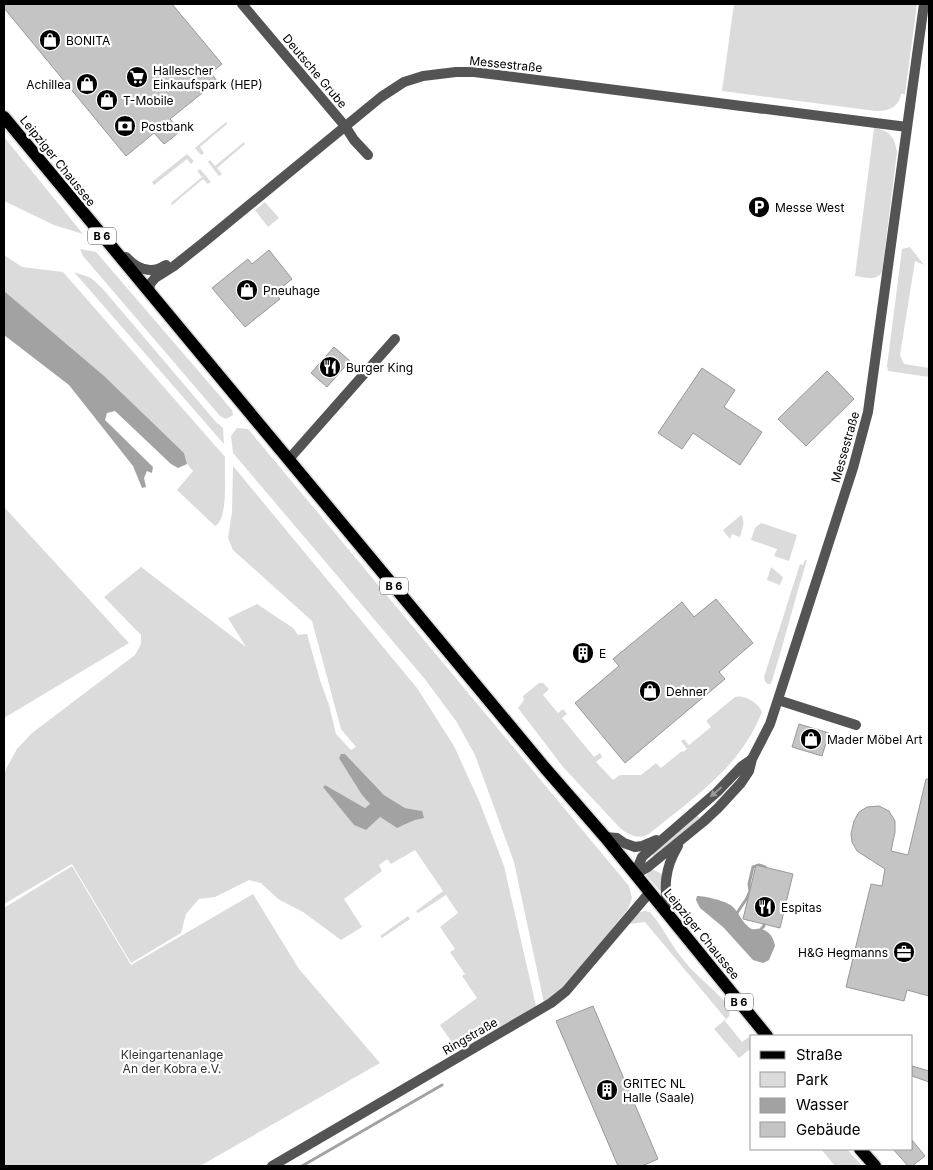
<svg xmlns="http://www.w3.org/2000/svg" width="933" height="1170" font-family="Inter,sans-serif">
	<style>
		.green { fill: #dbdbdb; fill-rule: evenodd }
		.water { fill: #a2a2a2 }
		.lines { fill: none; stroke-linecap: round; stroke-linejoin: round }
		.stream { stroke: #a2a2a2; stroke-width: 3 }
		.building { fill: #c4c4c4; stroke: #989898 }
		.primary-casing { stroke: #dbdbdb; stroke-width: 15 }
		.minor { stroke: #545454; stroke-width: 10 }
		.primary { stroke: #000; stroke-width: 12 }
		.oneway { fill: #989898 }
		.labels { text-anchor: middle; dominant-baseline: central; stroke-width: 4.5; stroke-linejoin: round; paint-order: stroke }
		.shield { fill: #fff; stroke: #4c4c4c; stroke-width: 1 }
		.shield-label { font-size: 11px; font-weight: bold; fill: #000 }
		.poi-label { font-size: 12px; fill: #000; stroke: #fff; text-anchor: start }
		.street-label { font-size: 12px; fill: #000; stroke: #fff }
		.park-label { font-size: 12px; fill: #323232; stroke: #fff }
	</style>
	<rect width="100%" height="100%" fill="#fff"/>
	<path class="green" d="M734 4H917L905 94H901C898 108 889 111 876 111L722 91Z
		M226 122 227 124 200 147 204 153 201 155 195 148Z
		M874 128C889 130 895 137 897 152L882 272C876 282 865 277 855 276Z
		M4 137 83 234 54 225 4 201Z
		M244 142 245 144 217 168 222 174 219 176 208 162 210 160 215 166Z
		M187 154 194 161 191 164 187 159 154 185 152 182Z
		M200 169 211 182 208 184 203 179 172 205 171 203 202 177 197 171Z
		M265 202 279 218 268 227 255 210Z
		M910 247 924 265 915 261 900 355 904 364 929 368V377L888 371 887 366 902 249Z
		M80 249 96 252 232 410 233 415 226 419 220 416 83 256Z
		M4 255 22 267 63 272 225 457C224 471 229 520 215 526L177 490 193 471 187 464 184 453 4 291Z
		M74 272 91 278 102 288 216 422 223 428 224 444Z
		M237 428 248 429 629 886 632 898 628 909C601 941 577 978 544 1003L514 862 475 755 456 721 424 678 233 453 231 436Z
		M233 466 417 688 454 746 480 803 504 866 536 1006 471 1045H454L440 1025 477 998 462 976 465 974 450 952 455 949 440 927 458 913 446 895 418 913 416 911 443 891 415 850 391 864 387 859 379 865 382 871 344 899 362 927 341 940 303 912 278 899 261 883 249 880 215 897 199 899 186 914 181 933 131 963 72 864 4 904V779L6 769 17 749 32 733 135 655 141 644V635L104 597 141 567 246 647 228 618 257 604 293 628 298 635 307 634 320 680 329 705 336 734 351 750 356 747 341 729 312 621 233 550 228 538 232 512ZM345 754 384 795 405 808 422 811 415 820 397 828 380 817 323 787 325 785 365 808 370 804 362 795Z
		M4 507 129 643 4 718Z
		M741 515C746 522 742 529 740 537L732 534 730 539 723 530Z
		M761 523 797 535 789 561 774 556 777 549 751 540 755 528Z
		M805 560H807C794 601 784 643 771 684 766 685 765 681 764 677L800 564 803 565Z
		M771 567 783 577 780 585 767 580Z
		M539 683H543L549 689 543 695 558 713 563 709 567 714 562 718 594 757 600 753 602 757 596 762 613 780 620 775H641L656 763 661 768 682 751 683 752 687 749 681 741 684 739 689 745 711 727 706 721 735 697C744 694 759 703 762 712 739 769 695 796 649 834 638 840 629 835 620 828L563 767 518 708 524 700 523 696Z
		M697 815 700 818 654 857 652 853Z
		M72 866 131 965 253 894 299 969 380 1063 200 1166H4V908Z
		M652 869 662 874V889L660 891 646 875Z
		M644 911 650 912C661 925 669 940 678 953 693 974 713 988 730 1007L729 1016 725 1021 742 1042 749 1037 752 1041V1053L749 1050 739 1058 714 1029 726 1019 645 922 628 924 638 913Z
		M408 916 410 919 382 938 380 936Z
		M821 1149H847L862 1166H835Z"/>
	<path class="water" d="M4 291 104 376 184 453 187 464 178 468 171 464 115 411 107 413 105 420 153 467 152 473 147 471 144 478 146 487 142 488 133 466 69 385 4 335Z
		M341 754H345L384 795 405 808 422 811 424 818 415 820 397 828 380 817 366 830 354 825 323 787 325 785 365 808 370 804 362 795 339 758Z
		M697 896C705 896 726 901 732 906 739 912 742 923 750 928 754 931 756 928 761 929 769 931 774 938 775 946L769 960 763 963 753 960 723 927 700 908 696 900Z"/>
	<g class="lines">
		<path class="stream" d="M737 913 747 898 750 891 749 884 753 867 759 865 765 867 767 870
			M761 929 764 926V920
			M302 1166 442 1085"/>
	</g>
	<path class="building" d="M4 4H172L222 64 211 73 217 81 170 119 180 131 172 138 164 144 154 133 126 156 4 8Z
		M269 250 292 279 275 293 280 299 245 327 212 288 248 259 252 264Z
		M334 347 350 361 327 387 311 373Z
		M702 368 735 390 724 407 762 432 740 465 693 433 682 449 658 433Z
		M827 371 854 399 806 446 778 419Z
		M716 599 753 643 719 672 725 679 625 763 575 703 619 666 613 659 682 602 694 617Z
		M799 724 829 733 822 756 792 747Z
		M926 779H929V996L907 990 904 1001 846 987 871 884 882 886 885 869 857 851 852 842 851 834 854 821 859 812 867 807 879 806 889 811 895 821V832L891 851 908 855Z
		M756 865 793 874 780 928 743 919Z
		M593 1006 658 1159 642 1166H618L556 1021Z
		M912 1066 929 1071V1082L912 1076Z
		M912 1140 925 1156 912 1166H908L893 1149H912Z"/>
	<g class="lines">
		<g class="primary-casing">
			<path id="primary" d="M4 117 545 768 605 837 767 1036
				M860 1149 875 1166"/>
		</g>
		<path class="minor" d="M242 4 345 126 354 140 368 155
			M126 257C137 269 151 275 166 265
			M149 292 150 284 155 278 174 266 203 243 381 97 404 82 423 76 456 72H474L907 127
			M289 459 395 339
			M778 700 856 725
			M605 837 617 838 624 843 635 847 642 846 656 840
			M635 874 648 867 703 822 718 808 741 783 749 771 752 759 770 724 853 468 868 412 924 4
			M635 874 642 857 717 792 742 766 752 759
			M668 914C664 887 664 869 678 846
			M272 1166 551 1003 566 991 650 892"/>
		<use href="#primary" class="primary"/>
	</g>
	<defs><path id="oneway-solid" d="M-6-.8H1V-3.2L6.5 0L1 3.2V.8H-6Z" transform="scale(1.25)"/></defs>
	<use class="oneway" href="#oneway-solid" transform="translate(716 792) rotate(139)"/>
	<defs>
		<g id="shop-disc" transform="scale(1.125)"><circle r="9.5" fill="#000" stroke="#fff"/><path d="M-5-2.5h2.3a2.7 3.5 0 0 1 5.4 0H5L5.5 6h-11ZM-1.5-2.5h3a1.5 2.3 0 0 0-3 0Z" fill="#fff"/></g>
		<g id="supermarket-disc" transform="scale(1.125)"><circle r="9.5" fill="#000" stroke="#fff"/><path d="M-6-5.5h2.5l.6 2H6L4.5 2H-2.5L-4.4-4H-6ZM-1.5 3.2a1.3 1.3 0 1 0 .1 0ZM3 3.2a1.3 1.3 0 1 0 .1 0Z" fill="#fff"/></g>
		<g id="bank-disc" transform="scale(1.125)"><circle r="9.5" fill="#000" stroke="#fff"/><path d="M-6-4H6V4H-6ZM0-2.3a2.3 2.3 0 1 0 0 4.6a2.3 2.3 0 1 0 0-4.6Z" fill="#fff"/></g>
		<g id="parking-disc" transform="scale(1.125)"><circle r="9.5" fill="#000" stroke="#fff"/><path d="M-3.5-5.5H1a3.5 3.5 0 0 1 0 7H-1V5.5H-3.5ZM-1-3.4V-.6H.8a1.4 1.4 0 0 0 0-2.8Z" fill="#fff"/></g>
		<g id="restaurant-disc" transform="scale(1.125)"><circle r="9.5" fill="#000" stroke="#fff"/><path d="M-5-6h1v4h1v-4h1v4h1v-4h1v5L-1.5 .5V6h-2V.5L-5-1ZM5-6V6H3V1.5H1.5Q1.5-4 5-6Z" fill="#fff"/></g>
		<g id="building-disc" transform="scale(1.125)"><circle r="9.5" fill="#000" stroke="#fff"/><path d="M-4-6H4V6H1V3H-1V6H-4ZM-2.5-4.3h1.7v1.8h-1.7ZM.8-4.3h1.7v1.8H.8ZM-2.5-1h1.7V.8h-1.7ZM.8-1h1.7V.8H.8Z" fill="#fff"/></g>
		<g id="office-disc" transform="scale(1.125)"><circle r="9.5" fill="#000" stroke="#fff"/><path d="M-6-3h4V-5.5h4V-3h4V5H-6ZM-1-4.5V-3h2v-1.5ZM-6 0V1H6V0Z" fill="#fff"/></g>
	</defs>
	<g fill-rule="evenodd">
		<use href="#shop-disc" x="50" y="40"/>
		<use href="#supermarket-disc" x="137" y="77"/>
		<use href="#shop-disc" x="87" y="84"/>
		<use href="#shop-disc" x="107" y="100"/>
		<use href="#bank-disc" x="125" y="126"/>
		<use href="#parking-disc" x="759" y="207"/>
		<use href="#shop-disc" x="247" y="290"/>
		<use href="#restaurant-disc" x="330" y="367"/>
		<use href="#building-disc" x="583" y="653"/>
		<use href="#shop-disc" x="650" y="691"/>
		<use href="#shop-disc" x="811" y="739"/>
		<use href="#restaurant-disc" x="765" y="907"/>
		<use href="#office-disc" x="904" y="952"/>
		<use href="#building-disc" x="607" y="1090"/>
	</g>
	<g class="labels">
		<g class="shield">
			<rect x="88" y="227.5" width="28" height="17" rx="4"/>
			<rect x="380" y="577.5" width="28" height="17" rx="4"/>
			<rect x="725" y="993.5" width="28" height="17" rx="4"/>
		</g>
		<g class="shield-label">
			<text x="102" y="236">B 6</text>
			<text x="394" y="586">B 6</text>
			<text x="739" y="1002">B 6</text>
		</g>
		<g class="poi-label">
			<text x="66" y="40">BONITA</text>
			<text x="153" y="70">Hallescher<tspan x="153" dy="14">Einkaufspark (HEP)</tspan></text>
			<text x="71" y="84" text-anchor="end">Achillea</text>
			<text x="123" y="100">T-Mobile</text>
			<text x="141" y="126">Postbank</text>
			<text x="775" y="207">Messe West</text>
			<text x="263" y="290">Pneuhage</text>
			<text x="346" y="367">Burger King</text>
			<text x="599" y="653">E</text>
			<text x="666" y="691">Dehner</text>
			<text x="827" y="739">Mader Möbel Art</text>
			<text x="781" y="907">Espitas</text>
			<text x="888" y="952" text-anchor="end">H&amp;G Hegmanns</text>
			<text x="623" y="1083">GRITEC NL<tspan x="623" dy="14">Halle (Saale)</tspan></text>
		</g>
		<g class="street-label">
			<text transform="translate(506 64) rotate(6)">Messestraße</text>
			<text transform="translate(315 71) rotate(50)">Deutsche Grube</text>
			<text transform="translate(58 161) rotate(51)">Leipziger Chaussee</text>
			<text transform="translate(845 447) rotate(-74)">Messestraße</text>
			<text transform="translate(702 934) rotate(51)">Leipziger Chaussee</text>
			<text transform="translate(470 1036) rotate(-30)">Ringstraße</text>
		</g>
		<g class="park-label">
			<text x="172" y="1054">Kleingartenanlage<tspan x="172" dy="14">An der Kobra e.V.</tspan></text>
		</g>
	</g>
	<rect width="933" height="1170" fill="none" stroke="#000000" stroke-width="10"/>
	<rect x="750" y="1035" width="162" height="115" fill="#ffffff" stroke="#999999"/>
	<rect x="760" y="1051" width="25" height="8" fill="#000000" stroke="#999999"/>
	<text x="796" y="1060" font-size="15" fill="#000000">Straße</text>
	<rect x="760" y="1072" width="25" height="15" fill="#dbdbdb" stroke="#999999"/>
	<text x="796" y="1085" font-size="15" fill="#000000">Park</text>
	<rect x="760" y="1098" width="25" height="15" fill="#a2a2a2" stroke="#999999"/>
	<text x="796" y="1110" font-size="15" fill="#000000">Wasser</text>
	<rect x="760" y="1122" width="25" height="15" fill="#c4c4c4" stroke="#999999"/>
	<text x="796" y="1135" font-size="15" fill="#000000">Gebäude</text>
</svg>
